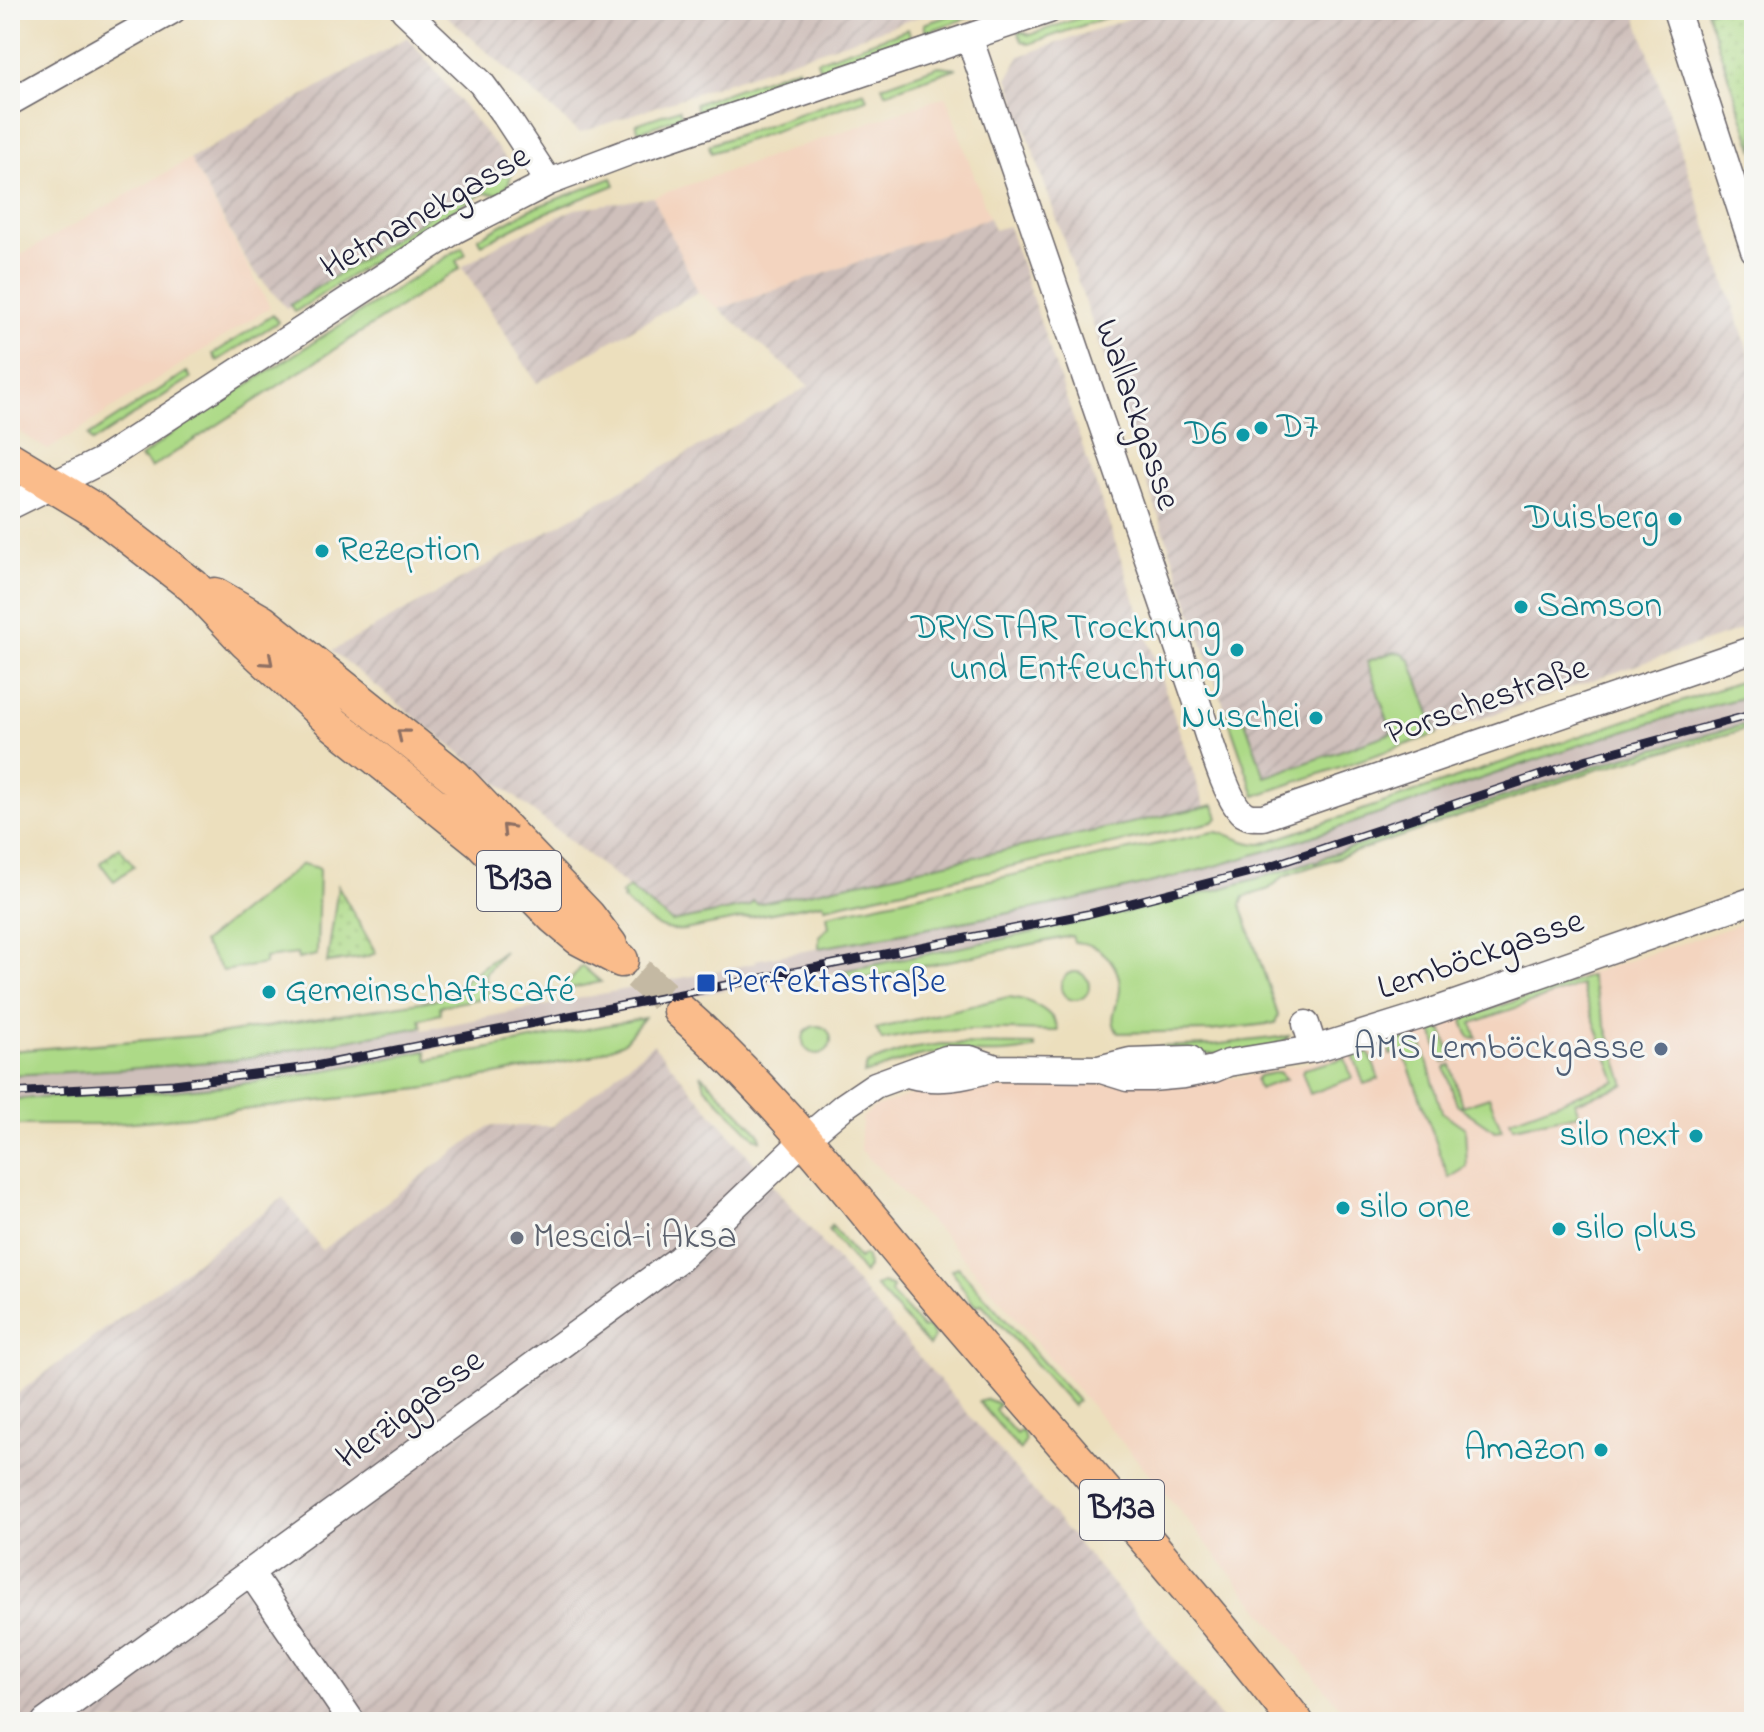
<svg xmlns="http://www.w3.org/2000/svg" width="1764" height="1732" font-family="'Indie Flower',sans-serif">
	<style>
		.built { fill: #f3d4bf }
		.industrial { fill: url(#industrial-furrows) }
		.railway { fill: #cfc0bb }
		.green { fill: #adda87; stroke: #687e61; stroke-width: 2 }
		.park { fill: url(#park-dots); stroke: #687e61; stroke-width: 2 }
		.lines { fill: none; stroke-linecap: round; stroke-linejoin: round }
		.major-tunnel { stroke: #c4b9a3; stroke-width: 34; stroke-dasharray: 34 17; stroke-linecap: butt }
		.minor-casing { stroke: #696468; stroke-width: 29 }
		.major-casing { stroke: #696468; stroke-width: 37 }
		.minor { stroke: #fff; stroke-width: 26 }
		.major { stroke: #fabc8b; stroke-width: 34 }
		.rail-casing { stroke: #22223b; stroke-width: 9 }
		.rail { stroke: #f6f6f2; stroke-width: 6; stroke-dasharray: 18; stroke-linecap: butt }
		.oneway { stroke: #8e6f63 }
		.culture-dot { fill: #0f9aa8; stroke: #f6f6f2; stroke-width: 3 }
		.transit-dot { fill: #1a4fb4; stroke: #f6f6f2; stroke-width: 3 }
		.service-dot { fill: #5c6f8a; stroke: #f6f6f2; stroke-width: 3 }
		.worship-dot { fill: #6b7280; stroke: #f6f6f2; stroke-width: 3 }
		.labels { text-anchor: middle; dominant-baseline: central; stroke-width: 6; stroke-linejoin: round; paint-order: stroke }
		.shield { fill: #f6f6f2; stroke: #626272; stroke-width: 2 }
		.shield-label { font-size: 34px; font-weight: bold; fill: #22223b }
		.street-label { font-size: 36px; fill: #22223b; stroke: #f6f6f2 }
		.culture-label { font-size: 36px; fill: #0d838f; stroke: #f6f6f2; text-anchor: start }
		.transit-label { font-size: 36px; fill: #164399; stroke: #f6f6f2; text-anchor: start }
		.service-label { font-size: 36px; fill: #4e5e75; stroke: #f6f6f2; text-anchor: end }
		.worship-label { font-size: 36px; fill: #5b616d; stroke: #f6f6f2; text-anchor: start }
	</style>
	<defs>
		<pattern id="industrial-furrows" width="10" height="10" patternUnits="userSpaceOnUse" patternTransform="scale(2)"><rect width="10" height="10" fill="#cfc0bb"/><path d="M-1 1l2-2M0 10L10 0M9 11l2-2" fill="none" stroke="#b1a5a2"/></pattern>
		<pattern id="park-dots" width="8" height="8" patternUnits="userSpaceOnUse" patternTransform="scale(2)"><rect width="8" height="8" fill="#adda87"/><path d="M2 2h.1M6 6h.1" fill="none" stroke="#95bb75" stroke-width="1.8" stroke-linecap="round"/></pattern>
	</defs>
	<rect width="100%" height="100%" fill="#f6f6f2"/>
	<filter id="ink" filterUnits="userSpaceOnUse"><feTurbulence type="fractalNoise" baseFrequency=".0125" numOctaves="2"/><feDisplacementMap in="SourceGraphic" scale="16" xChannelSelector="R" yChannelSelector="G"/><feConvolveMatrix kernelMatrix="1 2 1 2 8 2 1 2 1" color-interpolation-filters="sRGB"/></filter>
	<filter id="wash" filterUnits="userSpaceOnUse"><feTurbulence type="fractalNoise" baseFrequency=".006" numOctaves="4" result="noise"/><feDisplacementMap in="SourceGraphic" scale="32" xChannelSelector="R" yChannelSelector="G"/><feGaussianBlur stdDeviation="1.8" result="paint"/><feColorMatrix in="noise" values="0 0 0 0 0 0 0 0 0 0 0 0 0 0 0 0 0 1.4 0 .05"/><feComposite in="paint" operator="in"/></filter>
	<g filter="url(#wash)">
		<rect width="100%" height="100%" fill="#ecdfbd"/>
		<path class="built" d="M946 96 989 218 719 309 698 292 653 197Z
			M190 159 270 307 48 450 10 426V261Z
			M1754 920V1722H1352L1152 1477 995 1294 949 1241 860 1149 862 1118 873 1108 919 1092 1241 1077 1327 1059Z"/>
		<path class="industrial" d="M440 10H939L579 133Z
			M1153 10H1634L1754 368V625L1255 796 1008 78 1020 56Z
			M408 37 515 170 365 255 287 309 249 265 190 159Z
			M653 197 698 292 537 383 462 267 505 241 575 209Z
			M989 218 994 230 1008 226 1205 807 757 904 753 901 749 906 672 922 332 651 809 386 719 309Z
			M653 1044 1151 1629 1224 1722H10V1399L283 1198 322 1250 489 1126H553Z"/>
		<path class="railway" d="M1754 695V722L1614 760 1327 856 1314 863 1313 861 1234 885 1140 909 788 982 760 987 759 983 317 1072 205 1088 10 1099V1075L234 1060 422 1027 423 1030 755 963V960L967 921 1162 880 1264 852 1620 732Z"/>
		<path class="green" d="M966 10H991L926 32 924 24Z
			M1102 10H1128L1029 44 1022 41 1018 31 1030 35Z
			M908 29 911 38 820 70 817 61Z
			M939 66 957 68 885 93 882 86Z
			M798 67 801 76 698 112 695 104Z
			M864 91 867 99 711 153 709 145Z
			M679 109 682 116 639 132 636 124Z
			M513 169 508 185 499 194 484 193 442 216 295 312 290 305 457 198Z
			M612 178 615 185 533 218 482 244 478 238 531 209Z
			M462 247 466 254 456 261 460 268 151 468 144 459 142 460 140 458 175 431Z
			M273 315 278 322 217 361 213 354Z
			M187 372 191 378 92 442 88 436Z
			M1394 652 1403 653 1411 661 1437 734 1255 796 1225 709 1239 704 1265 777 1392 733 1367 661Z
			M1754 677V695C1586 735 1427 802 1263 852 1118 897 967 921 819 948V936L829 927 827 915 1213 832C1230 832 1243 845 1262 844Z
			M1754 722V727L1602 768 1284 876 1269 889 1244 897 1241 905 1278 1015 1275 1023 1210 1031 1118 1033C1107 1016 1119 1006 1120 989 1120 962 1099 943 1074 942L1072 936 856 980 842 971C1000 939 1160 911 1314 861L1315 863 1327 856 1614 760Z
			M1214 805 1218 818 1213 822 825 907 823 903 684 930C657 933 642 916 623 899L625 897 621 894 629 888 672 922 749 906 753 901 757 904Z
			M302 864 319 868 317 955 298 959 297 954 265 958V964L223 971 202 943Z
			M504 951 485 974 490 997 440 1006 441 1014 420 1019 422 1027 234 1060 127 1069 10 1075V1051L219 1034 439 999Z
			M582 966 601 982 563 990Z
			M1061 986a14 14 0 1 1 28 0a14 14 0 1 1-28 0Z
			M1590 976 1625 1085 1575 1102 1579 1114 1513 1127 1510 1120 1616 1081 1581 985 1472 1023 1477 1038 1469 1037 1463 1021 1468 1017Z
			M1008 997C1026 998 1056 1011 1058 1031 999 1030 939 1026 882 1040L876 1029Z
			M644 1018 623 1043 589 1057 428 1088 166 1119 101 1125H10V1099C84 1096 158 1094 231 1085 297 1077 361 1064 426 1051L428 1060Z
			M803 1040a14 14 0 1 1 28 0a14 14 0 1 1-28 0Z
			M1438 1028 1443 1032 1453 1060 1443 1063 1432 1030Z
			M1289 1036C1287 1039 1284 1042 1280 1044 1253 1055 1148 1060 1123 1048L1212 1045Z
			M1407 1038 1423 1047 1442 1112 1465 1128 1467 1167 1449 1178 1403 1051 1390 1055 1389 1045Z
			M941 1044 1034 1045 1035 1048C1000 1058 965 1050 929 1054 906 1057 884 1069 864 1074L867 1064 905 1050Z
			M1365 1052 1370 1055 1379 1079 1364 1084 1353 1055Z
			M1345 1058 1352 1078 1310 1094 1302 1072 1304 1069Z
			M1451 1065 1462 1106 1489 1097 1502 1130 1495 1131 1457 1105 1445 1068Z
			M1279 1072 1286 1079 1259 1089 1256 1080 1259 1076Z
			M701 1074 759 1133 761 1140 754 1137 705 1087Z
			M831 1225 859 1259 864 1255 867 1257 868 1267 864 1274 829 1230Z
			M958 1267 1078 1401 1073 1406 982 1304 975 1306 951 1270Z
			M883 1283 893 1287 891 1293 923 1329 928 1326 934 1337 929 1346 875 1286Z
			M987 1399 999 1404 995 1410 1016 1434 1020 1431 1023 1432 1025 1442 1020 1450 979 1402Z"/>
		<path class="park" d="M1706 10H1754V151Z
			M119 847 134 866 114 881 100 863Z
			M338 886 376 953 366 957 327 963Z"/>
	</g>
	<g filter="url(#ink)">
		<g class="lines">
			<path class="major-tunnel" d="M638 974 680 1011"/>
			<g class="minor-casing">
				<path id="minor" d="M404 10 481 83 507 118 549 182
					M1676 10 1754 250
					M969 37 1199 708C1207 730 1227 804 1244 814 1250 818 1257 817 1263 817L1754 649
					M10 102 173 10
					M10 506 101 461 455 230 549 182 634 150 1049 10
					M1306 1024 1314 1049
					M1102 1068 1130 1061 1190 1059
					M911 1075C938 1082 964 1077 990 1069
					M250 1572 352 1722
					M45 1722 679 1259 805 1139 844 1106 875 1085 946 1059H970L996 1068 1098 1069 1127 1078H1151L1184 1075 1214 1069 1228 1063 1314 1049 1420 1016 1754 900"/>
			</g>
			<g class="major-casing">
				<path id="major" d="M10 459 96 511 193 586 246 642 334 724 481 842 554 917 579 938 621 960
					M215 595 262 622 455 777 588 916 610 945
					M680 1011C778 1097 855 1201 939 1300 1059 1440 1183 1577 1296 1722"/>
			</g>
			<use href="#minor" class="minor"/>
			<use href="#major" class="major"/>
			<g class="rail-casing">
				<path id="rail" d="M10 1093 174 1084 310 1067 1088 914 1262 869 1588 759 1754 714"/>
			</g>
			<use href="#rail" class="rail"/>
		</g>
		<defs><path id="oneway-chevron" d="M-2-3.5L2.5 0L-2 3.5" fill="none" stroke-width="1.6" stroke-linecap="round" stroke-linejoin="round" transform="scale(2)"/></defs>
		<g class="oneway">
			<use href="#oneway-chevron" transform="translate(268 661) rotate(41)"/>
			<use href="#oneway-chevron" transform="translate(402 734) rotate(-141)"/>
			<use href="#oneway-chevron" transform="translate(507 829) rotate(-134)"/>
		</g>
	</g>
	<g class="culture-dot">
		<circle cx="1261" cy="428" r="8"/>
		<circle cx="1243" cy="435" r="8"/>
		<circle cx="1675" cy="519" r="8"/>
		<circle cx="322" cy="551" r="8"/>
		<circle cx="1521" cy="607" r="8"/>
		<circle cx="1237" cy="650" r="8"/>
		<circle cx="1316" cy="718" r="8"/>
		<circle cx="269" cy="992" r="8"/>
		<circle cx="1696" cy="1136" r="8"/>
		<circle cx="1343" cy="1208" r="8"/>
		<circle cx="1559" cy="1229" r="8"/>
		<circle cx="1601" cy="1450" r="8"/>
	</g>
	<rect class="transit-dot" x="696" y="973" width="20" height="20" rx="4"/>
	<circle class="service-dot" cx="1661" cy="1049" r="8"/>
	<circle class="worship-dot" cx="517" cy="1238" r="8"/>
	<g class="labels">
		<g class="shield">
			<rect x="477" y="851" width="84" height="60" rx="6"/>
			<rect x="1080" y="1480" width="84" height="60" rx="6"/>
		</g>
		<g class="shield-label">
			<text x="519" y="881">B13a</text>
			<text x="1122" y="1510">B13a</text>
		</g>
		<g class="street-label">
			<text transform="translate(426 213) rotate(-30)">Hetmanekgasse</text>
			<text transform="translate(1136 415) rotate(71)">Wallackgasse</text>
			<text transform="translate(1487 702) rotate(-19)">Porschestraße</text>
			<text transform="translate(1481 956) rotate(-19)">Lemböckgasse</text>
			<text transform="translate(411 1410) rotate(-37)">Herziggasse</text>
		</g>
		<g class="culture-label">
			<text x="1277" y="428">D7</text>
			<text x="1227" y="435" text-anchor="end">D6</text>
			<text x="1659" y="519" text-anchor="end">Duisberg</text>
			<text x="338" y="551">Rezeption</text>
			<text x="1537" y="607">Samson</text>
			<text x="1221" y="629" text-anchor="end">DRYSTAR Trocknung<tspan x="1221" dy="41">und Entfeuchtung</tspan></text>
			<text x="1300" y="718" text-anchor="end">Nuschei</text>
			<text x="285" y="992">Gemeinschaftscafé</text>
			<text x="1680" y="1136" text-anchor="end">silo next</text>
			<text x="1359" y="1208">silo one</text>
			<text x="1575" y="1229">silo plus</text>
			<text x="1585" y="1450" text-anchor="end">Amazon</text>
		</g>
		<g class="transit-label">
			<text x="724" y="983">Perfektastraße</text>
		</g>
		<g class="service-label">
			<text x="1645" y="1049">AMS Lemböckgasse</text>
		</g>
		<g class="worship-label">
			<text x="533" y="1238">Mescid-i Aksa</text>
		</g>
	</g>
	<rect width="1764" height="1732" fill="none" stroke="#f6f6f2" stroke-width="40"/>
</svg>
